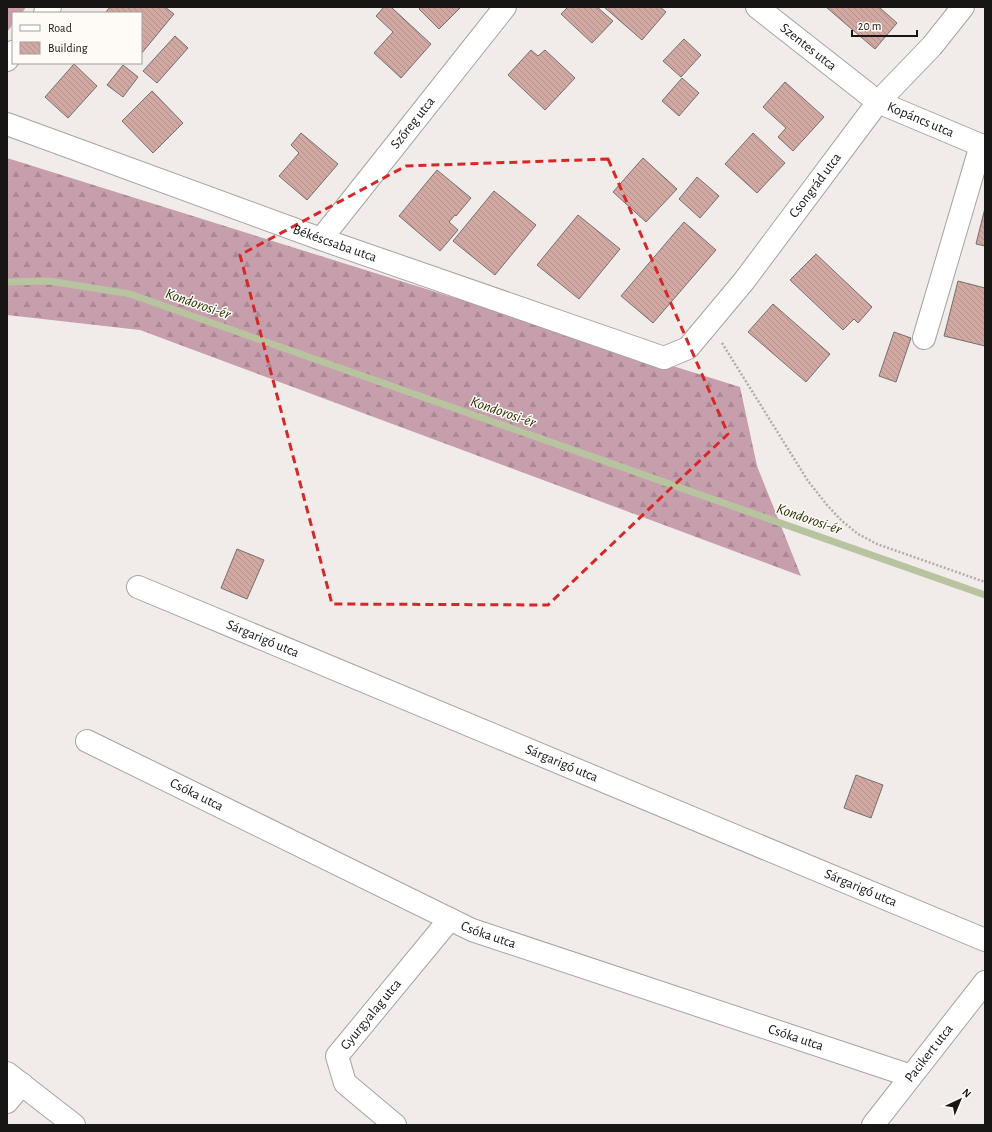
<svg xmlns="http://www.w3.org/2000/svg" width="992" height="1132" font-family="'Alegreya Sans',sans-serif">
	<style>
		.forest { fill: url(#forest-firs) }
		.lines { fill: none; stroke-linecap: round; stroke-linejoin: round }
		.stream { stroke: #b8c39f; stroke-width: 7 }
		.building { fill: url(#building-back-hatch); stroke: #746f6e }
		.minor-casing { stroke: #a7a3a0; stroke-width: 24 }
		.path { stroke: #afaca9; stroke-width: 2.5; stroke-dasharray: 2 2; stroke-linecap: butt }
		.minor { stroke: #fff; stroke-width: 22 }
		.marked { fill: none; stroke: #d62828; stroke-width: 3; stroke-dasharray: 8 5; stroke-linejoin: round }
		.labels { text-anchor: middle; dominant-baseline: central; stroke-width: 3; stroke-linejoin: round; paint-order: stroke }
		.street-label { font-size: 14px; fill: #171615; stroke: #fefaf6 }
		.water-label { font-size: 15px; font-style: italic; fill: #2a3408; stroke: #fefaf6 }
	</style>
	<defs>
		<pattern id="forest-firs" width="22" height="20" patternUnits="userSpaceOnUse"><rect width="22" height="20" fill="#c69eac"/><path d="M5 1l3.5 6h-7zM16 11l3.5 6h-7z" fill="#a98793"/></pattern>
		<pattern id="building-back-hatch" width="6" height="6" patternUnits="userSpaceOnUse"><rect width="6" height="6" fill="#d2a8a2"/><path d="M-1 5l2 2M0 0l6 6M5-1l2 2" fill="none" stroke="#b4908b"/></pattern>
	</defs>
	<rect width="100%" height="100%" fill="#f1ece9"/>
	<path class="forest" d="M7 7H26L22 13H13V24L7 32Z
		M7 158 740 387 757 466 801 576 140 330 7 315Z"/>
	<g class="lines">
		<path class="stream" d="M7 282 49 281 130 294 985 595"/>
	</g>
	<path class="building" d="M110 7H165L174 14 141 54V13H105Z
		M384 7H391L431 44 401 78 374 53 393 32 376 16Z
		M421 7H461L439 29 419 9Z
		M568 7H597L613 21 592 43 561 14Z
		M604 7H660L666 12 642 40Z
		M826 7H879L897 23 875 49Z
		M175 36 188 48 157 83 143 71Z
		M684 39 701 55 681 77 663 61Z
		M531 50 538 56 545 50 575 78 545 110 508 75Z
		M74 64 97 86 68 118 45 97Z
		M123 65 138 77 123 97 107 85Z
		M682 78 699 93 679 116 662 101Z
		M785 82 824 117 793 151 778 137 786 128 763 107Z
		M152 91 183 123 153 153 122 121Z
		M301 133 338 164 307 200 279 176 299 153 291 145Z
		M753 133 785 163 757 193 725 164Z
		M643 158 677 189 646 222 613 192Z
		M437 170 471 198 456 216 455 215 449 222 458 230 440 251 399 216Z
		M697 177 719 196 700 218 679 199Z
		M494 191 536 225 495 275 453 241Z
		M985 208V246L976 244Z
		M578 215 620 249 579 299 537 265Z
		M684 222 716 250 653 323 621 296Z
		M816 254 872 307 858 323 854 319 843 330 790 280Z
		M958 281 985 288V346L944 336Z
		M773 304 830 354 806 382 748 332Z
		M894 332 911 338 896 382 879 376Z
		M237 549 264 560 247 599 221 588Z
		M856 775 883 785 871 818 844 808Z"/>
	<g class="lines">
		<g class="minor-casing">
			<g id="minor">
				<path id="s1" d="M757 7 878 102 985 147"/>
				<path d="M45 13 50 7"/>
				<path d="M7 60 13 52"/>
				<path id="s2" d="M7 124 321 239 664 358 688 348 744 281 878 102 932 46 963 7"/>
				<path id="s3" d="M321 239 505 7"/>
				<path d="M924 338 981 145"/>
				<path id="s4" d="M138 587 985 940"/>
				<path id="s5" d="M87 741 472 930 911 1076"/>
				<path d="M7 1073 74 1125"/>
				<path d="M7 1102 22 1084"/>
				<path id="s6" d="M395 1125 345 1083 337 1056 450 919"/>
				<path id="s7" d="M873 1125 985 982"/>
			</g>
		</g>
		<path class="path" d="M722 343 808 481 827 505 842 521 858 534 877 544 985 582"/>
		<use href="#minor" class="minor"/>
	</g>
	<path class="marked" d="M608 159 728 434 548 605 332 604 240 255 406 166Z"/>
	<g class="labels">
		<g class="street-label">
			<text stroke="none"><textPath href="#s1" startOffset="65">Szentes utca</textPath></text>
			<text stroke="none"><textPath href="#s1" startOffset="200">Kopáncs utca</textPath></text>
			<text stroke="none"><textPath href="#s3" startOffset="148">Szőreg utca</textPath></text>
			<text stroke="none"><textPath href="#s2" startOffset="930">Csongrád utca</textPath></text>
			<text stroke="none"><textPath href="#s2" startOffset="349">Békéscsaba utca</textPath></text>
			<text stroke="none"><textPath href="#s4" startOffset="135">Sárgarigó utca</textPath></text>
			<text stroke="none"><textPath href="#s4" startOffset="459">Sárgarigó utca</textPath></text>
			<text stroke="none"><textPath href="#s5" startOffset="122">Csóka utca</textPath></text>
			<text stroke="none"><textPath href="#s4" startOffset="783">Sárgarigó utca</textPath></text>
			<text stroke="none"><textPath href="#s5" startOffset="446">Csóka utca</textPath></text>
			<text stroke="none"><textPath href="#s6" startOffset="147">Gyurgyalag utca</textPath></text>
			<text stroke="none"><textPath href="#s5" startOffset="770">Csóka utca</textPath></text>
			<text stroke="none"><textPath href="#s7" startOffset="91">Pacikert utca</textPath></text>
		</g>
		<g class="water-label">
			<text transform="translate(198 304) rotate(19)">Kondorosi-ér</text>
			<text transform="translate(503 412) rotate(19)">Kondorosi-ér</text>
			<text transform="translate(809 519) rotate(19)">Kondorosi-ér</text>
		</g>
	</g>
	<rect width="992" height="1132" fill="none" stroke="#171615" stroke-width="16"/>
	<rect x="12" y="12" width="130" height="52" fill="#fefaf6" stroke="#a29f9c"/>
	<rect x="20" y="25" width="20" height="6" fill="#ffffff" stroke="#a29f9c"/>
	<text x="48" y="32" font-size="12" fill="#171615">Road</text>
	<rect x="20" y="42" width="20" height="12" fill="url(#building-back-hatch)" stroke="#a29f9c"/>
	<text x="48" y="52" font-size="12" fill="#171615">Building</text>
	<g transform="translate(960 1100) rotate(44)" stroke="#fefaf6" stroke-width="3" paint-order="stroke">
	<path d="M0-3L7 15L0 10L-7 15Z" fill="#171615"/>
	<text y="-6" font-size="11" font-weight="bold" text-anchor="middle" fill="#171615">N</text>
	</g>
	<path d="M852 30v6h65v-6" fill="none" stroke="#171615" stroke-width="2"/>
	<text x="858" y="30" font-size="12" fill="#171615" stroke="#fefaf6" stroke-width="3" paint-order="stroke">20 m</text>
</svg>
